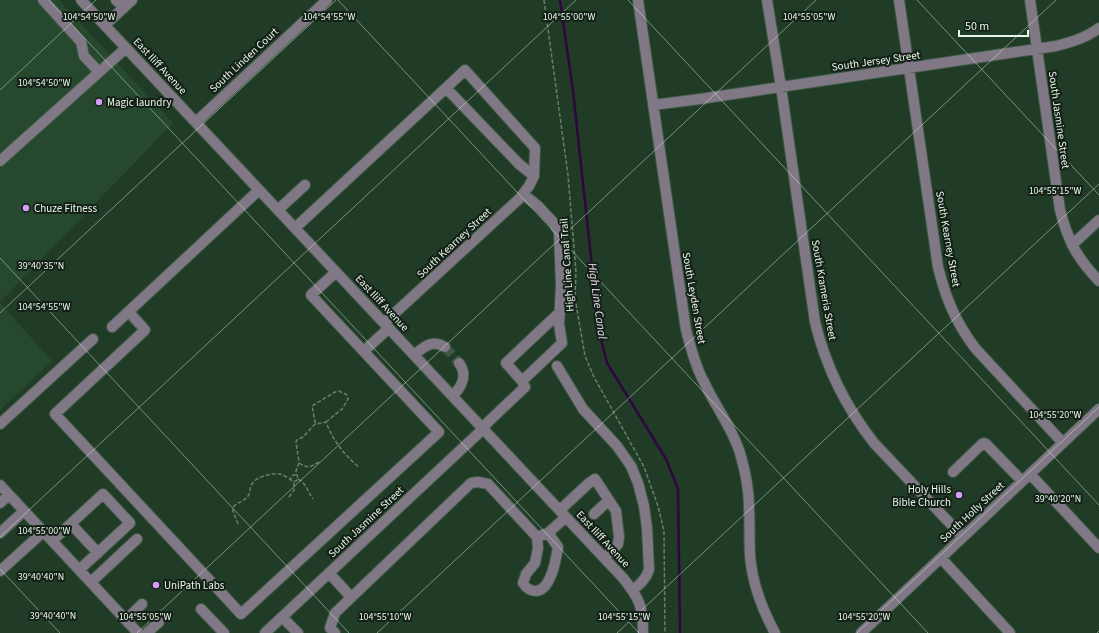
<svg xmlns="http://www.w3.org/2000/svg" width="1099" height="633" font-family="'Source Sans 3',sans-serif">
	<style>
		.built { fill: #26482f }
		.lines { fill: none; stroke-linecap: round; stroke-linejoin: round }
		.stream { stroke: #2e073e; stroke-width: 2.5 }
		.minor-tunnel { stroke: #3e5844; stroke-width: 10; stroke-dasharray: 10 5; stroke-linecap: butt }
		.minor-casing { stroke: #405a46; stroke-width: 12 }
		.path { stroke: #68806e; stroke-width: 1.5; stroke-dasharray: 4 2; stroke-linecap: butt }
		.minor { stroke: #817886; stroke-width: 10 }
		.ticks { fill: none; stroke: #e7f7ea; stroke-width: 1; stroke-opacity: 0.45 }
		.poi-dot { fill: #d79bf9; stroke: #141f16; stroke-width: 1.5 }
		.labels { text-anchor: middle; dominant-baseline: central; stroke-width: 4; stroke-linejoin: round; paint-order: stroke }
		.street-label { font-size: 11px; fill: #e7f7ea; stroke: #141f16 }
		.poi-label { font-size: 11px; fill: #e7f7ea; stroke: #141f16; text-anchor: start }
		.water-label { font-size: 12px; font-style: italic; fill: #eaddf2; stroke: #141f16 }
		.ticks-label { font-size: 10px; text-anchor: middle; fill: #e7f7ea; stroke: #141f16; stroke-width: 4; stroke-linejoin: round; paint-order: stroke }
	</style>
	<rect width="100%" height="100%" fill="#203c27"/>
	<path class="built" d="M0 0H59L173 123 0 302Z
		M0 303 52 361 0 410Z"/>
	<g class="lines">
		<path class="stream" d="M560 0 573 91 599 331 607 363 666 459 678 489 680 633"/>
		<path class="minor-tunnel" d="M445 347 459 363"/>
		<g class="minor-casing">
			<path id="minor" d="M43 0 81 42 84 56 99 72
				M81 0 623 578C640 599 643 607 643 633
				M116 0 124 8
				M638 0 686 330C691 348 695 366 704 382 715 406 732 427 740 453 745 470 749 488 749 507 750 523 749 539 750 555 752 583 762 609 775 633
				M767 0 781 87 815 322C826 368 845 406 874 443L963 537
				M899 0 938 267C946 299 955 321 975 348L1063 443
				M1030 0 1060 210C1068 241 1077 258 1099 281
				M105 25 132 0
				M653 105 700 99 1056 46C1071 42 1086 38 1099 28
				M196 122 327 0
				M0 161 126 48
				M278 210 305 185
				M295 228 446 88 519 164 534 176
				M1072 245 1099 220
				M129 312 145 330 55 414 241 614 439 432 311 295 336 272
				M384 323 520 198 529 186 534 176 535 148 465 70 446 88
				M112 327 259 190
				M364 351 389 328
				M414 355C424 347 432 339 445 347
				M557 366 583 409 617 446 631 466 638 483 644 506 647 528 649 569C647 578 640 584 633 590
				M522 381 506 363 560 312
				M453 396C462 386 468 375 459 363
				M0 424 93 339
				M953 472 982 444 984 443 986 444 1022 481
				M1030 474 1099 548
				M0 485 138 633
				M0 503 9 495
				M560 510 589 483 595 479 616 511 619 537 618 544 614 549 604 558
				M594 514 609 500
				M71 524 98 553
				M0 533 24 511
				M537 537 538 548 535 563 526 574 523 583C526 588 529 591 536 591 551 590 556 559 558 547L548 533
				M52 541 103 494 130 523 79 570
				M941 558 1010 633
				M0 571 43 532
				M329 573 351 597
				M91 582 137 539
				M201 609 224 633
				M282 617 298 633
				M126 620 142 604
				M147 633 159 622
				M265 633 483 429 488 422 525 387 522 381 562 343 559 324 561 285 559 232 553 222 538 206 523 194
				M335 633 330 628 335 613 471 483 478 482 488 484 537 537 548 533 566 517
				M861 633 1099 409"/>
		</g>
		<path class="path" d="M544 0 568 175 576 272 575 298 585 356 594 377 644 467 658 506 664 531 665 633
			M326 422 342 409 348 399 347 395 339 391 335 392 312 406 315 422 317 424 326 422C332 439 345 456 359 467
			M299 463C308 469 310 467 319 462
			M296 475H293L291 478V480L292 481H296L298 479 296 471 299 463 296 442 297 440 303 437 316 423
			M298 479C307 484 307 491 313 499
			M289 497 294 490V482
			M238 524 233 511V507C238 502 245 501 248 496 251 492 249 488 252 484 257 476 271 473 280 474 284 475 288 478 291 480"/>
		<use href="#minor" class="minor"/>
	</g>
	<path class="ticks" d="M49 0 639 633M338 0 928 633M628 0 1099 505M917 0 1099 195M0 90 96 0M0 258 349 633M0 313 336 0M0 537 576 0M0 569 60 633M137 633 816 0M377 633 1056 0M617 633 1099 184M857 633 1099 407M1097 633 1099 631"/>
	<g class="poi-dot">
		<circle cx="99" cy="102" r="4"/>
		<circle cx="26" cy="208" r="4"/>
		<circle cx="959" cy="495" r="4"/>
		<circle cx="156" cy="585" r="4"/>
	</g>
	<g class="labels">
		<g class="street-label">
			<text transform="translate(244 60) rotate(-43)">South Linden Court</text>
			<text transform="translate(876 61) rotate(-8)">South Jersey Street</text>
			<text transform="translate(160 66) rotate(47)">East Iliff Avenue</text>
			<text transform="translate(1059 120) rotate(82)">South Jasmine Street</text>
			<text transform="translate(948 239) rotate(80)">South Kearney Street</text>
			<text transform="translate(454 243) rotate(-43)">South Kearney Street</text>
			<text transform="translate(567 265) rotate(-94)">High Line Canal Trail</text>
			<text transform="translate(824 290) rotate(80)">South Krameria Street</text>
			<text transform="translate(694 298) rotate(80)">South Leyden Street</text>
			<text transform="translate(382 303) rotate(47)">East Iliff Avenue</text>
			<text transform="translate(972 512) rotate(-43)">South Holly Street</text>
			<text transform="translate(366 522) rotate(-43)">South Jasmine Street</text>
			<text transform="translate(603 539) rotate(47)">East Iliff Avenue</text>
		</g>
		<g class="poi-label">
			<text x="107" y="102">Magic laundry</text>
			<text x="34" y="208">Chuze Fitness</text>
			<text x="951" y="489" text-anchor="end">Holy Hills<tspan x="951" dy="13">Bible Church</tspan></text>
			<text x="164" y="585">UniPath Labs</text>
		</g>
		<g class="water-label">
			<text transform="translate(597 301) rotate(82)">High Line Canal</text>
		</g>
	</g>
	<g class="ticks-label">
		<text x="89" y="20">104°54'50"W</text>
		<text x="329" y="20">104°54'55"W</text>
		<text x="569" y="20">104°55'00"W</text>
		<text x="809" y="20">104°55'05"W</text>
		<text x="44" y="86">104°54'50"W</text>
		<text x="1055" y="194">104°55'15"W</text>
		<text x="41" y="269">39°40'35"N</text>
		<text x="44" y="310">104°54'55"W</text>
		<text x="1055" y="418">104°55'20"W</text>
		<text x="1058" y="502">39°40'20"N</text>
		<text x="44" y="534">104°55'00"W</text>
		<text x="41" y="580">39°40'40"N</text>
		<text x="53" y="619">39°40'40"N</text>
		<text x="145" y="620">104°55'05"W</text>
		<text x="385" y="620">104°55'10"W</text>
		<text x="624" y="620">104°55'15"W</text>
		<text x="864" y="620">104°55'20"W</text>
	</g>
	<path d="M959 30v6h69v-6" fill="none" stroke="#e7f7ea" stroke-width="2"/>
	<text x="965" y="30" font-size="12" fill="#e7f7ea" stroke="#141f16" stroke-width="3" paint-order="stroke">50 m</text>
</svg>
